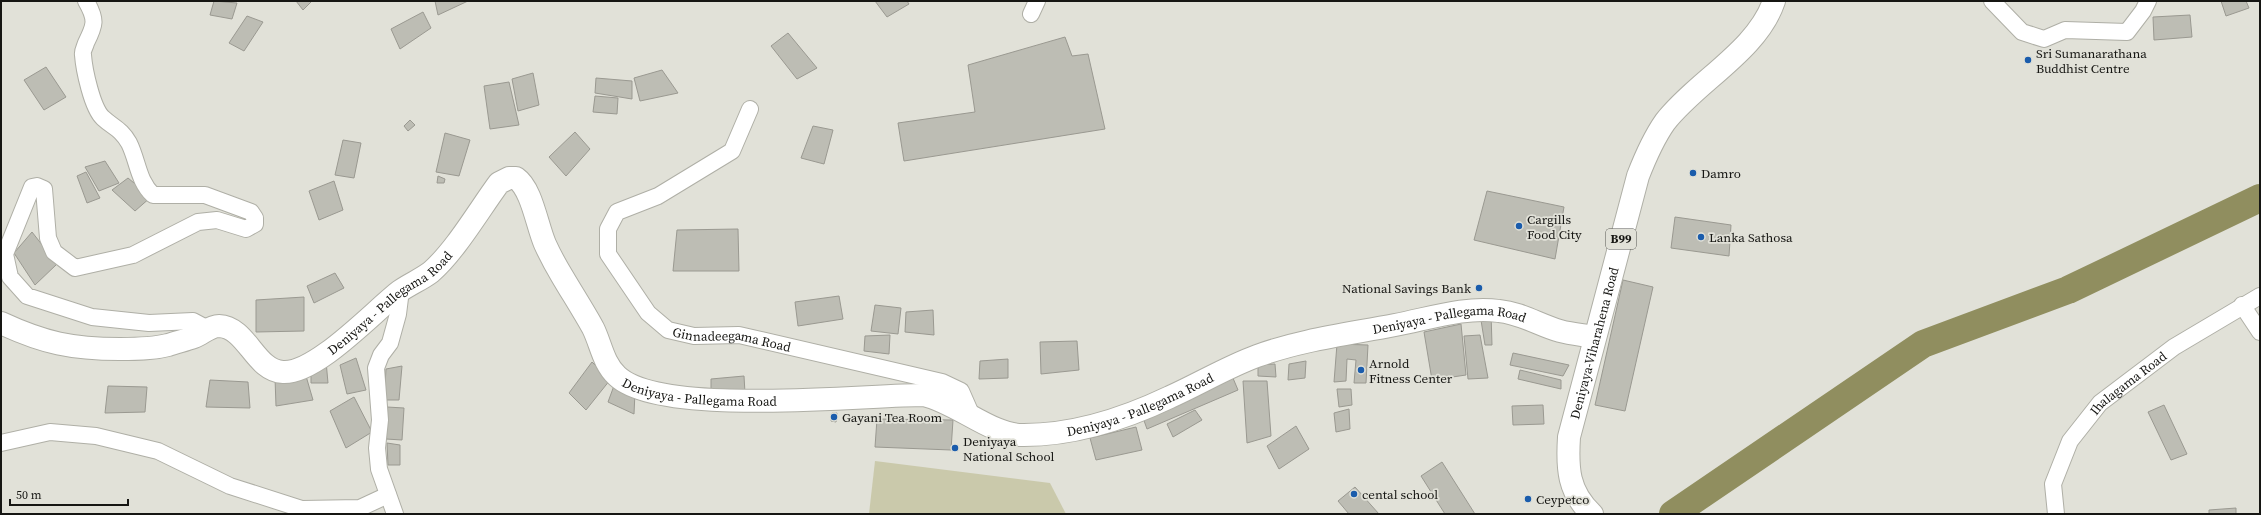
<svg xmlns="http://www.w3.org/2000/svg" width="2261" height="515" font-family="'Source Serif 4',serif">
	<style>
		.green { fill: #cac9ab }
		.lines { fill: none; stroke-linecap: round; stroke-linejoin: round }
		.river { stroke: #908e5f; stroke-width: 28 }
		.building { fill: #bdbdb4; stroke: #9a9991 }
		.minor-casing { stroke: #afafa6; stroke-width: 18 }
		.secondary-casing { stroke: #afafa6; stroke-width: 24 }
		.primary-casing { stroke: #afafa6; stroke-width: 24 }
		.minor { stroke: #fff; stroke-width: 16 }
		.secondary { stroke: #fff; stroke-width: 22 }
		.primary { stroke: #fff; stroke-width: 22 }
		.poi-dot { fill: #1a5cac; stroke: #e1e1d8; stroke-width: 1.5 }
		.labels { text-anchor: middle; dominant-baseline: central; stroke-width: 3.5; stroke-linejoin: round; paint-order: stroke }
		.shield { fill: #e1e1d8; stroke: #53534e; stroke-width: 1 }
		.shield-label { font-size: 12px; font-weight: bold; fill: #161613 }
		.poi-label { font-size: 13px; fill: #161613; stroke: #e1e1d8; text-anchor: start }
		.street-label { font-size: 13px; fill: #161613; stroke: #e1e1d8 }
	</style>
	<rect width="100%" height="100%" fill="#e1e1d8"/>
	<path class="green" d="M875 461 1050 483 1066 514H869Z"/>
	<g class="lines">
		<path class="river" d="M1673 514 1923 344 2068 290 2260 198"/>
	</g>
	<path class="building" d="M214 1 237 3 232 19 210 15Z
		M296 1H312L303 10Z
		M435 1H468L438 15Z
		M875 1H907L909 4 887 17Z
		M2221 1H2246L2249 8 2226 16Z
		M423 12 431 28 400 49 391 29Z
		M2190 15 2192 37 2154 40 2153 17Z
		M247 16 263 22 244 51 229 43Z
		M788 33 817 68 797 79 771 46Z
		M1065 37 1072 56 1088 54 1105 129 904 161 898 123 975 112 968 65Z
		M46 67 66 97 44 110 24 80Z
		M662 70 678 93 640 101 634 78Z
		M533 73 539 105 518 111 512 79Z
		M596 78 632 81V99L595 93Z
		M509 82 519 125 490 129 484 86Z
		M595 96 618 98 617 114 593 112Z
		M410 120 415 125 408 131 404 126Z
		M813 126 833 130 824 164 801 158Z
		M575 132 590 149 566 176 549 157Z
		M445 133 470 140 459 176 436 172Z
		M343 140 361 143 354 178 335 175Z
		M105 161 119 183 99 191 85 167Z
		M86 172 100 198 87 203 77 176Z
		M438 176 445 179 444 183H437Z
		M128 178 151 197 135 211 112 190Z
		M334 181 343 210 319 220 309 191Z
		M1487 191 1564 207 1555 259 1474 240Z
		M1675 217 1731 225 1729 256 1671 248Z
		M738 229 739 271H673L677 230Z
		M32 232 57 264 35 285 14 253Z
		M335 273 344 288 314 303 307 286Z
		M1623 280 1653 287 1625 411 1595 405Z
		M839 296 843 319 798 326 795 302Z
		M304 297V331L256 332V300Z
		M875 305 901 308 898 334 871 331Z
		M933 310 934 335 905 332 906 312Z
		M1491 313 1492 345H1485L1480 314Z
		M1461 324 1466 375 1432 380 1424 332Z
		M890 335 889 354 864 351 865 336Z
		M1480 335 1488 378 1468 379 1464 336Z
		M1077 341 1079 370 1041 374 1040 342Z
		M1337 344 1368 345 1366 383H1354L1356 360 1347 359 1346 381 1334 382Z
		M1513 353 1569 365 1563 376 1510 365Z
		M356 358 366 390 347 394 340 365Z
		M1008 359V378L979 379 980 361Z
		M326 361 328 383H311V365Z
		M1306 361 1305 378 1288 380 1289 364Z
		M592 362 610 380 586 410 569 393Z
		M1275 364 1276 377 1258 376V365Z
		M402 366 399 400H384L386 369Z
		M1520 370 1561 380V389L1518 379Z
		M1230 371 1238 390 1147 429 1142 415Z
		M306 376 313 400 276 406 275 378Z
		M744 376 745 393 711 392V379Z
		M210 380 248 382 250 408 206 407Z
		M1243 381H1267L1271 436 1247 443Z
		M615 383 635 392 634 414 608 402Z
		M108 386 147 387 145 412 105 413Z
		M1337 389H1351L1352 405 1339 407Z
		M354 397 372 432 346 448 330 411Z
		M1543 405 1544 424 1513 425 1512 406Z
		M2164 405 2187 454 2171 460 2148 412Z
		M387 407 404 408 402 440 386 439Z
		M1349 409 1350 429 1336 432 1334 413Z
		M1195 410 1202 420 1173 437 1167 424Z
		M832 413H837L836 422 831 421Z
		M877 419 953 420 951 450 875 447Z
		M1296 426 1309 449 1279 469 1267 446Z
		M1136 427 1142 450 1096 460 1090 438Z
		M387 443 400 445V465H388Z
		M1442 462 1475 514H1445L1421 476Z
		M1355 487 1379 514H1349L1338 501Z
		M2236 508V514H2209V510Z"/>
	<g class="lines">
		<g class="minor-casing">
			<g id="minor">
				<path d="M86 1C97 20 95 25 86 43 85 47 82 51 83 55 84 69 92 108 103 118 114 128 121 129 129 143 138 161 138 181 153 195H205L251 212 255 218V224L246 229 217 220 198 222 133 255 75 268 54 252 48 238 44 189 37 186 32 187 5 254 10 277 27 296 92 317 149 323 193 321 208 329"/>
				<path d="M1992 1 2022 32 2044 39 2065 30 2127 32 2143 11 2148 1"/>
				<path d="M1031 14 1037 1"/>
				<path id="s1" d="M750 109 732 151 658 196 617 212 608 229V254L648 313 668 330 694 336 739 335 942 382 961 391 972 416"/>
				<path d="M2242 305 2260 332"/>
				<path d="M1 443 50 432 96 436 158 451 230 486 302 509 360 508 388 495"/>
				<path d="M395 514 379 469 377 448 380 420 376 368 381 355 390 343 398 314 401 290"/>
				<path id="s2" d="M2056 514 2053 484 2070 441 2100 403 2174 347 2260 296"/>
			</g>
		</g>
		<g class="secondary-casing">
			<g id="secondary">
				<path id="s3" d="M1 323C44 343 72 349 120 349 136 349 153 349 168 345 177 342 186 340 194 337 202 334 210 326 219 326 247 327 255 371 283 372 316 374 374 311 400 291 410 284 422 279 431 272 456 250 479 210 499 183L509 178H516C532 189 537 226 545 244 550 255 556 266 562 276 572 293 583 310 593 328 601 344 603 363 617 376 660 417 861 395 924 395 958 403 992 436 1024 435 1074 435 1126 418 1170 397 1199 384 1227 367 1257 356 1300 340 1349 334 1395 325 1428 319 1465 306 1499 311 1521 313 1539 325 1560 331 1571 334 1583 335 1594 337"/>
			</g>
		</g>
		<g class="primary-casing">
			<g id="primary">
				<path id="s4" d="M1592 514C1568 492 1567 468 1569 437L1638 176C1645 158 1653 139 1665 122 1697 81 1757 51 1774 1"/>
			</g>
		</g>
		<use href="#minor" class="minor"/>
		<use href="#secondary" class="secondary"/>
		<use href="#primary" class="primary"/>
	</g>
	<g class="poi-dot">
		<circle cx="2028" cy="60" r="4"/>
		<circle cx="1693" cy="173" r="4"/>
		<circle cx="1519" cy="226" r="4"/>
		<circle cx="1701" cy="237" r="4"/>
		<circle cx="1479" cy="288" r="4"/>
		<circle cx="1361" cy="370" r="4"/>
		<circle cx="834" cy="417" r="4"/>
		<circle cx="955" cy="448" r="4"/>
		<circle cx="1354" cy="494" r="4"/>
		<circle cx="1528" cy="499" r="4"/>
	</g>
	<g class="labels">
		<rect class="shield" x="1606" y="229" width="30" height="20" rx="3"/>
		<g class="shield-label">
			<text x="1621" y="239">B99</text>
		</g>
		<g class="poi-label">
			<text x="2036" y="53">Sri Sumanarathana<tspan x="2036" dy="15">Buddhist Centre</tspan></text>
			<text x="1701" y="173">Damro</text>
			<text x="1527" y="219">Cargills<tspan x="1527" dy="15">Food City</tspan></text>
			<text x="1709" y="237">Lanka Sathosa</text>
			<text x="1471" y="288" text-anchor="end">National Savings Bank</text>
			<text x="1369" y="363">Arnold<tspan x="1369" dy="15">Fitness Center</tspan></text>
			<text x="842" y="417">Gayani Tea Room</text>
			<text x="963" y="441">Deniyaya<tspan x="963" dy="15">National School</tspan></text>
			<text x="1362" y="494">cental school</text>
			<text x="1536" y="499">Ceypetco</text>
		</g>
		<g class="street-label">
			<text stroke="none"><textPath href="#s3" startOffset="437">Deniyaya - Pallegama Road</textPath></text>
			<text stroke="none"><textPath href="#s3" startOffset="1708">Deniyaya - Pallegama Road</textPath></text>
			<text stroke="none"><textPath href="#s1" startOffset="383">Ginnadeegama Road</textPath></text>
			<text stroke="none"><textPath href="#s4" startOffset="181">Deniyaya-Viharahena Road</textPath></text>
			<text stroke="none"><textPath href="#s2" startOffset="159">Ihalagama Road</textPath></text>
			<text stroke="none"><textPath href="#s3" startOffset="929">Deniyaya - Pallegama Road</textPath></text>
			<text stroke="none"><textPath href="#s3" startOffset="1384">Deniyaya - Pallegama Road</textPath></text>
		</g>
	</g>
	<rect width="2261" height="515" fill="none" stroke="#161613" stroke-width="4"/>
	<path d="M10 499v6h118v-6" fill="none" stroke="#161613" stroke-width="2"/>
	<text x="16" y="499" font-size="12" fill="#161613" stroke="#e1e1d8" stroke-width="3" paint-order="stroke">50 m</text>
</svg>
